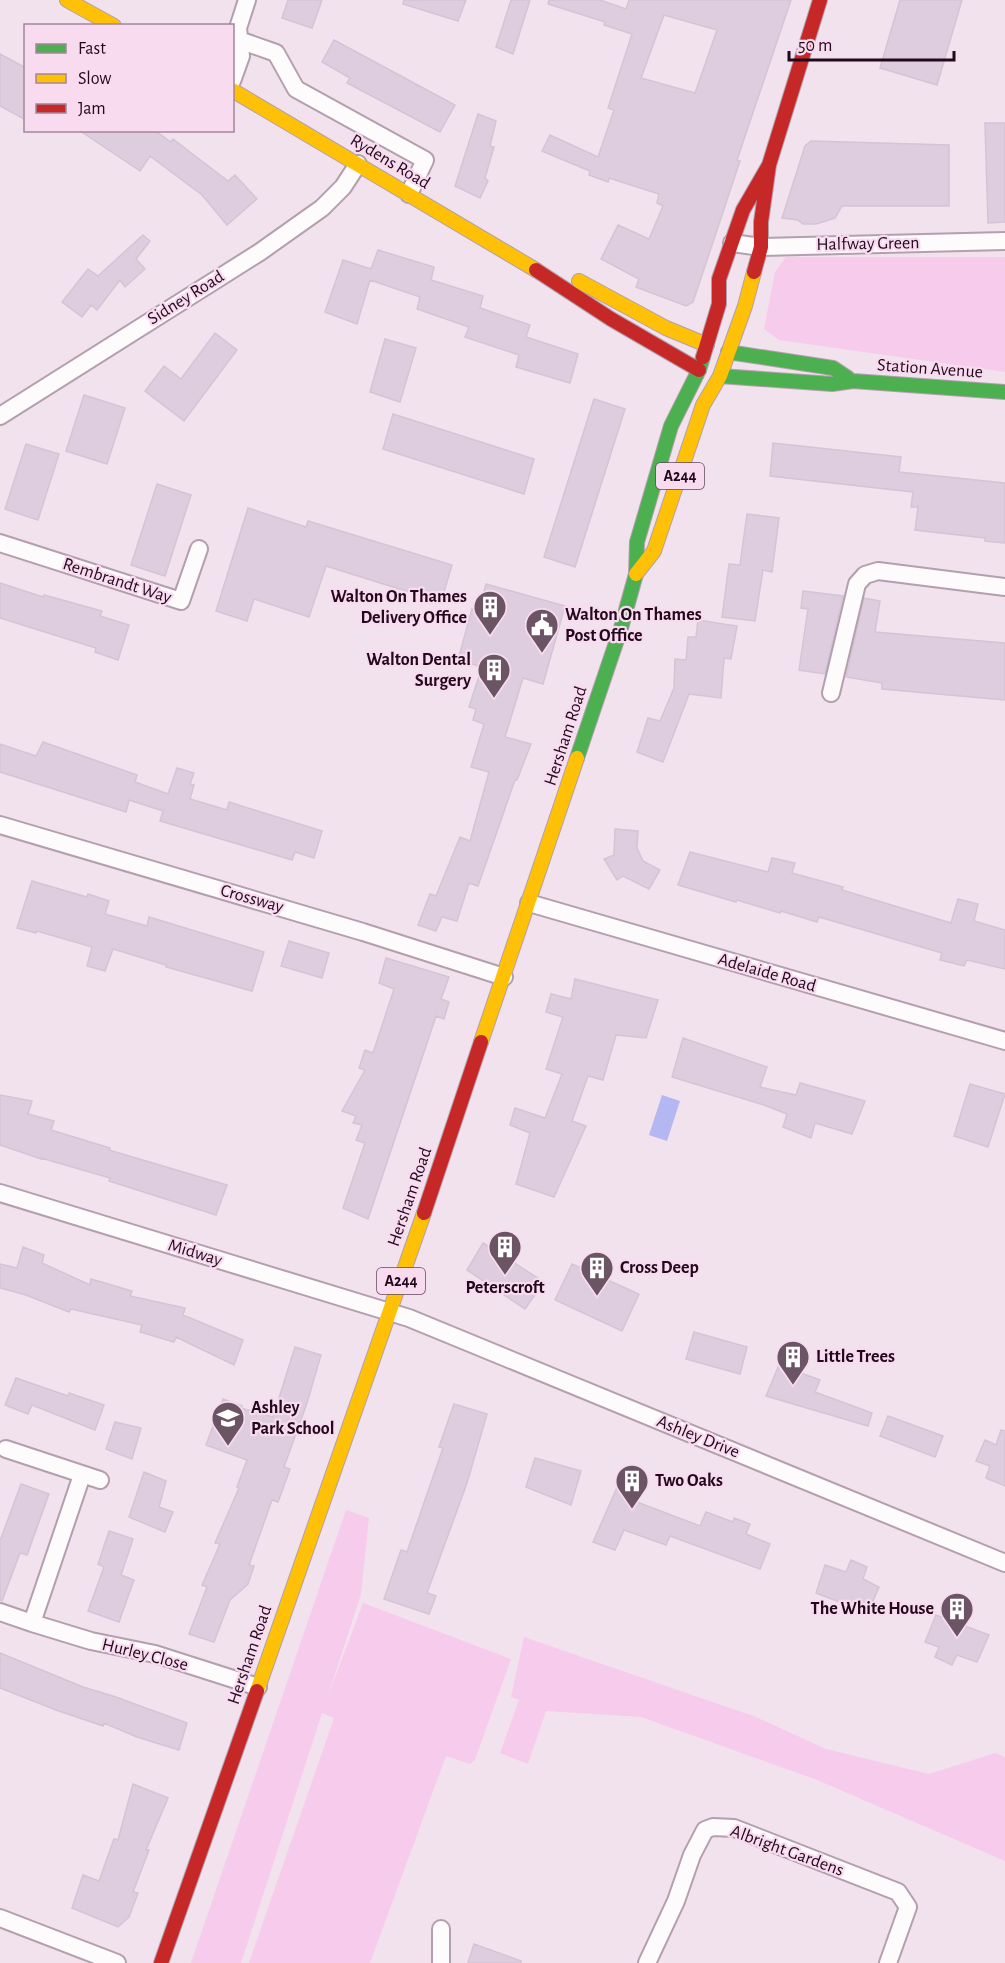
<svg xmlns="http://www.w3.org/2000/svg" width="1005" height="1963" font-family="'Alegreya Sans',sans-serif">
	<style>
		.green { fill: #f7cbeb }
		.water { fill: #b4b7f2 }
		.building { fill: #decddf; stroke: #d4c4d5; stroke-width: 1.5; fill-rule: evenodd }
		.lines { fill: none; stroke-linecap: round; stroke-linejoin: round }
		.street-casing { stroke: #b39fad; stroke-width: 20 }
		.fast-casing { stroke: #b39fad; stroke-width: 16 }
		.slow-casing { stroke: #b39fad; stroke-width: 16 }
		.jam-casing { stroke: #b39fad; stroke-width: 16 }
		.street { stroke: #fdfbfc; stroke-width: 16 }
		.fast { stroke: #4caf50; stroke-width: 14 }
		.slow { stroke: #ffc107; stroke-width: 14 }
		.jam { stroke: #c62828; stroke-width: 14 }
		.labels { text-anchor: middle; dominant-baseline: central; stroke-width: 4.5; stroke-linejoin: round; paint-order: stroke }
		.shield { fill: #f9dbf0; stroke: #62485c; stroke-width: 1.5 }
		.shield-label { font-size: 16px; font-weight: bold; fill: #22091c }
		.street-label { font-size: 18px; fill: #22091c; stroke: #f9dbf0 }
		.poi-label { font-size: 18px; font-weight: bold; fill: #22091c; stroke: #f9dbf0; text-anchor: start }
	</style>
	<rect width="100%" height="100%" fill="#f2e2ed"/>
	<path class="green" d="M786 257H1005V372L779 340 764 329 775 272Z
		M346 1510 369 1518 361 1594 328 1696 363 1603 511 1659 475 1760 470 1764 446 1756 370 1963H249L334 1718 322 1713 241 1963H191Z
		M524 1637 756 1717 826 1749 929 1774 995 1753 1005 1757V1861L817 1780 641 1717 546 1711 528 1764 500 1753 519 1700 511 1697Z"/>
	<path class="water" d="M662 1095 680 1101 667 1141 649 1135Z"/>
	<path class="building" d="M288 0H322L312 28 282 18Z
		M404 0H466L458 21 403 4Z
		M511 0H530L513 54 496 47Z
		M549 0H600L626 9 629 0H791L737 160 740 161 693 302 686 306 636 287 639 279 601 259 618 225 649 239 663 206 657 203 659 194 609 178 608 182 589 175 590 171 542 151 550 135 598 157 614 110 608 108 632 34 604 25 605 22 548 4ZM664 15 717 30 695 93 641 78Z
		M900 0H962L937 85 880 68Z
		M334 40 455 105 440 132 347 83 350 78 322 62Z
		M0 54 26 68V120L0 106Z
		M478 114 496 121 490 146 494 147 485 178 488 181 480 198 455 186Z
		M985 123H1005V222L988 223Z
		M79 130H154L171 142 173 139 228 181 235 175 257 199 227 225 202 195 150 156 140 171Z
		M811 141 949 145V206H842L835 218 816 224H803L798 220 782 218 805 146Z
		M143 235 150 241 136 259 145 269 125 287 120 280 97 310 91 305 82 317 62 302 88 269 98 276Z
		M378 250 434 267 431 280 483 296 480 308 530 325 526 337 578 354 570 383 516 367 519 355 465 337 469 327 417 309 420 297 370 280 357 324 325 312 343 260 371 269Z
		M215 333 237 350 184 421 145 391 164 366 181 379Z
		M385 339 416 348 400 402 370 392Z
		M84 395 125 408 107 464 66 451Z
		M594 399 625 409 575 567 544 557Z
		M393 414 534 459 524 494 383 449Z
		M773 443 901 457 899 472 1005 483V543L985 541V538L915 530 918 507H911L913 492 770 476Z
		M26 444 59 454 38 520 5 509Z
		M157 484 191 495 165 576 131 565Z
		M248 508 306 527 308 521 452 565 441 602 326 566 309 617 254 599 247 621 216 611Z
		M747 514 779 518 772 572 763 570 755 621 722 617 729 564 740 565Z
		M0 583 43 597 44 595 102 611 100 616 129 625 118 660 95 652 96 648 0 618Z
		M486 584 565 606 543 684 523 678 505 737 531 744 517 780H515L478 886 469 883 457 921 442 917 436 931 418 925 430 894 436 896 460 837 470 841 489 772 471 767 484 724 473 720 476 709 469 707 482 667 458 660 472 609 479 611Z
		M803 591 843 596 825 674 799 670 808 609 801 608Z
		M864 598 880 601 875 632 1005 643V700L882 689V683L846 677Z
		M698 620 737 626 731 659 724 658 721 698 689 694 663 762 637 752 648 718 660 721 674 688 675 659 686 660 688 637H696Z
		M43 742 137 775 135 782 168 794 177 768 194 773 190 784 194 785 190 799 227 810 229 802 322 831 314 858 295 852 292 860 160 821 163 811 129 800 126 812 0 772V744L36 756Z
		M615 829 638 831 637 848 643 861 660 870 649 889 623 876 617 880 604 859 614 855Z
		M690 852 768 872 772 858 795 863 792 873 843 887 842 890 951 923 958 899 978 904 974 921 1005 930V969L967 960 964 966 940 960 942 953 819 917 817 922 781 911 780 913 737 900 736 902 678 885Z
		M32 881 87 897 88 894 109 901 105 914 147 926 149 917 264 952 252 991 166 967V965L113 949 105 971 87 966 92 947 37 931 36 933 17 928Z
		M289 941 329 953 322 978 281 966Z
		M386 958 449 977 441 999 449 1002 444 1019 436 1016 368 1219 343 1208 365 1143 356 1140 362 1125 353 1123 356 1116 342 1111 365 1070 359 1068 365 1050 373 1053 394 989 379 983Z
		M575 979 658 1000 646 1038 616 1035 603 1080 588 1076 572 1121 586 1126 554 1197 516 1184 530 1133 510 1125 515 1108 545 1118 562 1074 546 1069 563 1017 546 1012 551 994 571 999Z
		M683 1038 767 1067 760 1087 796 1095 800 1083 865 1101 852 1134 815 1123 811 1138 783 1127 787 1114 764 1105 672 1077Z
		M970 1084 1005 1094 988 1147 954 1136Z
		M0 1095 32 1101 28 1114 54 1121 51 1130 110 1148 109 1150 227 1185 216 1215 109 1181 110 1178 41 1158V1159L0 1145Z
		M483 1243 544 1282 525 1309 467 1270Z
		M23 1247 44 1255 42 1263 90 1285 91 1279 132 1291 130 1296 185 1308 183 1315 243 1340 234 1365 176 1337 174 1342 140 1332 142 1325 71 1309 69 1312 26 1295 0 1288V1264L17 1268Z
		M572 1264 639 1294 622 1331 555 1300Z
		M694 1332 747 1347 740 1374 686 1359Z
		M295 1347 321 1355 307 1403 284 1467 290 1469 278 1502 272 1500 249 1565 254 1566 248 1584 230 1600 214 1642 189 1634 207 1587 202 1585 220 1544 215 1543 239 1488 237 1487 247 1460 206 1445 223 1399 242 1406 241 1408 273 1417Z
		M779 1365 820 1380 815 1392 872 1413 868 1426 766 1396Z
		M16 1378 68 1396 69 1393 104 1405 95 1430 32 1405 28 1414 5 1405Z
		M454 1404 487 1414 467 1483 427 1593 436 1596 429 1614 384 1599 401 1550 407 1552 443 1448 439 1447Z
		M888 1416 943 1436 935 1457 880 1436Z
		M115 1422 141 1428 132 1459 106 1449Z
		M1001 1430 1005 1431V1486L986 1478 990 1466 976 1461 985 1440 996 1445Z
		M535 1458 581 1471 571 1505 526 1487Z
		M144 1472 166 1481 159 1507 173 1512 165 1532 129 1517Z
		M623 1474 644 1481 637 1502 700 1526 706 1512 733 1522 734 1518 750 1524 746 1534 770 1544 760 1569 670 1536 666 1545 624 1530 615 1550 593 1542Z
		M21 1484 49 1494 27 1555 20 1553 2 1601 0 1600V1541Z
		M109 1531 133 1539 121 1575 134 1580 119 1622 88 1611 104 1567 98 1564Z
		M851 1560 867 1567 863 1579 879 1587 868 1613 816 1593 825 1565 846 1572Z
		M936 1615 989 1635 977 1662 957 1655 952 1665 935 1657 939 1647 925 1642Z
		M0 1653 83 1687 113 1696 187 1723 179 1750 137 1737 104 1723 103 1726 56 1710 0 1688Z
		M133 1784 168 1798 146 1850H149L133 1892 138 1893 129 1917 118 1927 72 1908 83 1875 99 1881 114 1839 118 1840Z
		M474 1944 521 1961V1963H468Z"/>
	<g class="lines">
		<g class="street-casing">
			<path id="street" d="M239 40 276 53 296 89 425 160 409 194
				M232 81 241 56 238 28 247 0
				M732 243 761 247 1005 241
				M0 416 260 252 322 208 343 187 358 164
				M0 543 181 601 199 549
				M831 693 857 584 865 575 878 571 1005 587
				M0 825 363 932 504 977
				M529 903 1005 1041
				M0 1193 409 1318 1005 1563
				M6 1449 100 1480
				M0 1612 32 1623 82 1475
				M32 1623 91 1641 155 1654 258 1687
				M0 1918 117 1963
				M441 1963V1929
				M647 1963 676 1901 692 1855 705 1830 713 1827 734 1828 898 1892 908 1907 888 1963"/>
		</g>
		<g class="fast-casing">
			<path id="fast" d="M728 352 833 368 848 378
				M720 376 832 384 853 381 1005 392
				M577 758 621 628 636 574 637 542 671 426 699 370 703 357"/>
		</g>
		<g class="slow-casing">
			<path id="slow" d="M67 0 114 26
				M232 90 536 270
				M579 281 666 328 707 345
				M636 574 654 551 703 405 720 376 745 306 754 272
				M481 1042 577 758
				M257 1691 424 1213"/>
		</g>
		<g class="jam-casing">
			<path id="jam" d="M536 270 611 319 699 370
				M754 272 761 247V222L769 165 820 0
				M703 357 719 304V279L743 210 769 165
				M424 1213 481 1042
				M161 1963 257 1691"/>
		</g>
		<use href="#street" class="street"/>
		<use href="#fast" class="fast"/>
		<use href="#slow" class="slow"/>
		<use href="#jam" class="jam"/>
	</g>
	<defs>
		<g id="building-pin" transform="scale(1.725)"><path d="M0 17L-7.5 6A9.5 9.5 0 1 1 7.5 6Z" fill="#6b5565" stroke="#f9dbf0"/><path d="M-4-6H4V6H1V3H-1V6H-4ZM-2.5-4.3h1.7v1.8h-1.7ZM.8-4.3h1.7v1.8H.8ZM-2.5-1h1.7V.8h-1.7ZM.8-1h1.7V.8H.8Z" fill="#fff"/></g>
		<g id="civic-pin" transform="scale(1.725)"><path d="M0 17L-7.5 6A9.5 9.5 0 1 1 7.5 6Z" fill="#6b5565" stroke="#f9dbf0"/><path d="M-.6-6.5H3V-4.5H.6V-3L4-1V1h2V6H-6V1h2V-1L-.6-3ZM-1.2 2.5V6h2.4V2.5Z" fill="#fff"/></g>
		<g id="school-pin" transform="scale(1.725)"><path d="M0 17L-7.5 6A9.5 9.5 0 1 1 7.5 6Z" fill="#6b5565" stroke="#f9dbf0"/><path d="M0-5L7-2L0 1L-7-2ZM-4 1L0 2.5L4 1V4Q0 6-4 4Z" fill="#fff"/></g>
	</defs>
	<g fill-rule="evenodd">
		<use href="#building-pin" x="490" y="607"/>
		<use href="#civic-pin" x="542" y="625"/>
		<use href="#building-pin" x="494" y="670"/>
		<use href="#building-pin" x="505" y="1247"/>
		<use href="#building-pin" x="597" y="1268"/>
		<use href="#building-pin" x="793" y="1357"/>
		<use href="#school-pin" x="228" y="1418"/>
		<use href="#building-pin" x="632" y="1481"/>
		<use href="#building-pin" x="957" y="1609"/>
	</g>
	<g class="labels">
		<g class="shield">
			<rect x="656" y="463" width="48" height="26" rx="4.5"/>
			<rect x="377" y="1268" width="48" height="26" rx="4.5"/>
		</g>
		<g class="shield-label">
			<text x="680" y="476">A244</text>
			<text x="401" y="1281">A244</text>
		</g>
		<g class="street-label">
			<text transform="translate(390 162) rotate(31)">Rydens Road</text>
			<text transform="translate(868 244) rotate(-1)">Halfway Green</text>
			<text transform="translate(186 298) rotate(-32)">Sidney Road</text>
			<text transform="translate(930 369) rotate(4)">Station Avenue</text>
			<text transform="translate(117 581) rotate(18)">Rembrandt Way</text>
			<text transform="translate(566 736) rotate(-72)">Hersham Road</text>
			<text transform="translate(252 899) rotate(16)">Crossway</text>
			<text transform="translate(767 973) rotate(16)">Adelaide Road</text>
			<text transform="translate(410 1197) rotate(-71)">Hersham Road</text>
			<text transform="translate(195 1253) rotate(17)">Midway</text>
			<text transform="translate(698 1437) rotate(22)">Ashley Drive</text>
			<text transform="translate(145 1655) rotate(14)">Hurley Close</text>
			<text transform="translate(250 1655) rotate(-71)">Hersham Road</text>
			<text transform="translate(787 1851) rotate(20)">Albright Gardens</text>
		</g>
		<g class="poi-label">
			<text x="467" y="597" text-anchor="end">Walton On Thames<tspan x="467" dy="21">Delivery Office</tspan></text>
			<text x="565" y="615">Walton On Thames<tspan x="565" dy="21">Post Office</tspan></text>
			<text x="471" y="660" text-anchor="end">Walton Dental<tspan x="471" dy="21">Surgery</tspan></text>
			<text x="620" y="1268">Cross Deep</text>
			<text x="505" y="1288" text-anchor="middle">Peterscroft</text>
			<text x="816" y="1357">Little Trees</text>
			<text x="251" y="1408">Ashley<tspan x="251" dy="21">Park School</tspan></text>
			<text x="655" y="1481">Two Oaks</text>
			<text x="934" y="1609" text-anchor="end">The White House</text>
		</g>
	</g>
	<rect x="24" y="24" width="210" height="108" fill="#f9dbf0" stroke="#a3879b" stroke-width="1.5"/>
	<rect x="36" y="44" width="30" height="9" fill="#4caf50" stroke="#a3879b" stroke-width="1.5"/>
	<text x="78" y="54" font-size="18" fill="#22091c">Fast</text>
	<rect x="36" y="74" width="30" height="9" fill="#ffc107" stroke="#a3879b" stroke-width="1.5"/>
	<text x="78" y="84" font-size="18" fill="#22091c">Slow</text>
	<rect x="36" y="104" width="30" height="9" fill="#c62828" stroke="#a3879b" stroke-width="1.5"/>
	<text x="78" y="114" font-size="18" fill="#22091c">Jam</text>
	<path d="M789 51v9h165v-9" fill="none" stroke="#22091c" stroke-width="3"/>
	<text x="798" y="51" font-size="18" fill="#22091c" stroke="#f9dbf0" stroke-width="4.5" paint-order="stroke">50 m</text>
</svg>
